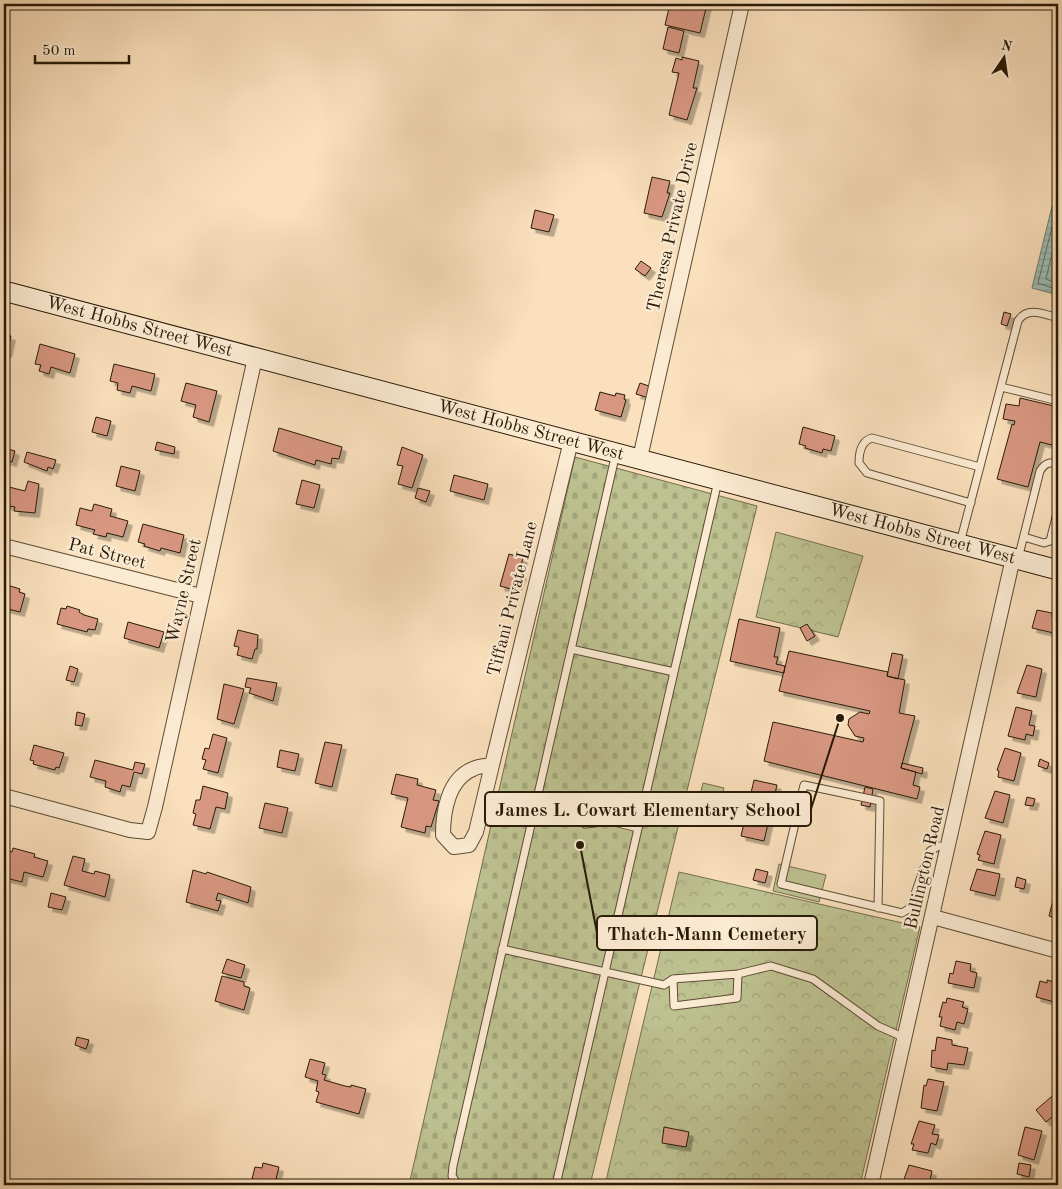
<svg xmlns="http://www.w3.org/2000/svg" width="1062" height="1189" font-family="'Old Standard TT',serif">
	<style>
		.cemetery { fill: url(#cemetery-stones); stroke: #736e4c }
		.park { fill: url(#park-crowns); stroke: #736e4c }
		.pitch { fill: #bec291; stroke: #736e4c }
		.water { fill: url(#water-rules); stroke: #6f7c6f }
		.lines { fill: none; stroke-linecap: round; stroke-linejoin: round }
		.shore { stroke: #636c5e; stroke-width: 1 }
		.building { fill: #d89781; stroke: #281a07; filter: url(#shadow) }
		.lane-casing { stroke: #5c4c34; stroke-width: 9 }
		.street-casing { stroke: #5c4c34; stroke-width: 16 }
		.secondary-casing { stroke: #281a07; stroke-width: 21 }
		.lane { stroke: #fcebd3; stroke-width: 7 }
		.street { stroke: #fcebd3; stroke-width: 14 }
		.secondary { stroke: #fcebd3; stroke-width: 19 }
		.labels { text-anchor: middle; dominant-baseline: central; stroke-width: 4.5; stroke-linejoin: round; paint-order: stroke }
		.street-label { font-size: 18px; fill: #281a07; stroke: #fcebd3 }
		.leader { fill: none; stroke: #281a07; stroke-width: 2 }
		.callout-dot { fill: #281a07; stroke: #fcebd3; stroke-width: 2 }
		.callout { fill: #fcebd3; stroke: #281a07; stroke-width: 2 }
		.callout-label { font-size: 19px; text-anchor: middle; font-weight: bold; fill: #281a07 }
	</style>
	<defs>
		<pattern id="cemetery-stones" width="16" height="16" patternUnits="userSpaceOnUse" patternTransform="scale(1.25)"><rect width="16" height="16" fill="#bec291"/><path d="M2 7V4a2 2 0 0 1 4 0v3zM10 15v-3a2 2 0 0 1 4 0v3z" fill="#a3a67c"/></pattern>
		<pattern id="park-crowns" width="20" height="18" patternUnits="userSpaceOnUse" patternTransform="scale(1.25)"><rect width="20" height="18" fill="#bec291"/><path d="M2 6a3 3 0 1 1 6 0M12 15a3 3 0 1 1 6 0" fill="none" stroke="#a3a67c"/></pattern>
		<pattern id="water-rules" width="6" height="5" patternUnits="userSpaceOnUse" patternTransform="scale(1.25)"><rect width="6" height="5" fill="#9ebdb4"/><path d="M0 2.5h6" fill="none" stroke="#88a299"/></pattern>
		<filter id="shadow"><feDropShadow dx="4.5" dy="4.5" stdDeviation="0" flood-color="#0004"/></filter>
	</defs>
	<rect width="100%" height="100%" fill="#fae0bc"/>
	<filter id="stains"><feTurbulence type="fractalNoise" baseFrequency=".004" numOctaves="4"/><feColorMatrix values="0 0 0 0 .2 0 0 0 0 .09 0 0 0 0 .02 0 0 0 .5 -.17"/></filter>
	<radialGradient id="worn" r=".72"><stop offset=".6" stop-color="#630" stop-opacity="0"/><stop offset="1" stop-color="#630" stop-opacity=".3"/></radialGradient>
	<path class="cemetery" d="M575 457 757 506 590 1185H409Z"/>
	<path class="park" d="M776 532 863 556 838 637 756 617Z
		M703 783 724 788 715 825 694 820Z
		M679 872 920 927 860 1185H605Z"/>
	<path class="pitch" d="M779 864 826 875 819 902 773 891Z"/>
	<path class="water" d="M1058 182V295L1032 288Z"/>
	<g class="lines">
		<path class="shore" d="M1058 203 1038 283 1058 290
			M1058 228 1046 279 1058 284"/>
	</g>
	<path class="building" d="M670 4H707L700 33 665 25Z
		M668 27 684 31 679 53 663 49Z
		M682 57 699 61 693 88H697L687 120 669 115 679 73 672 72 676 58 682 60Z
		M652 177 670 181 667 193H670L662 217 644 213Z
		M535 210 554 215 549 232 531 228Z
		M641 261 651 268 645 276 635 269Z
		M1004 312 1011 314 1007 326 1001 324Z
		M4 334 11 336 7 353 4 352Z
		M40 344 75 354 70 373 51 367 49 374 39 371 41 365 35 364Z
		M114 364 155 374 151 391 132 386 130 393 117 390 118 383 110 381Z
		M186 383 217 391 209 422 193 417 196 405 181 401Z
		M640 383 652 387 649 398 636 394Z
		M600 392 615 396 616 393 625 395 624 399 626 400 621 417 595 410Z
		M1020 398 1058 407V451L1055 450 1056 446 1040 442 1028 487 997 479 1012 424 1014 425 1015 421 1003 419 1006 404 1019 406Z
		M96 417 111 421 107 436 92 432Z
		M803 427 835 436 831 451 823 449 822 453 805 448 806 446 799 444Z
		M279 428 342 447 339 459 332 458 331 464 316 460 315 465 273 451Z
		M157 442 175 447 174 454 155 450Z
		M402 447 423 455 412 488 398 484 403 466 397 465Z
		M8 449 15 451 12 462 5 460Z
		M27 452 56 460 53 469 48 467 47 471 24 462Z
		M121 466 140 471 135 491 116 486Z
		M454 475 488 484 484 500 450 491Z
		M302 480 320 485 314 508 296 504Z
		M28 481 39 484 35 513 14 511 15 507 4 505 5 486 25 491Z
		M418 488 430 491 426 502 415 498Z
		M94 504 112 509 110 516 128 521 123 537 107 533 106 537 93 534 95 530 76 525 80 508 92 511Z
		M143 524 184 535 180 553 161 548 160 551 144 546 145 544 138 542Z
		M509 554 523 558 519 573 522 574 515 590 500 586Z
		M4 584 20 589 19 592 25 594 20 612 4 608Z
		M67 606 80 610 79 612 84 615 98 619 95 630 88 629 87 632 57 624 61 608 66 609Z
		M1037 610 1052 613V617L1058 618V634L1032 628Z
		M739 619 780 628 774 657H778L776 664 785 666 784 673 730 661Z
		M128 622 164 632 159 648 124 638Z
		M807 624 815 636 807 641 800 628Z
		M238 630 258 635 257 649H255L252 659 237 655 239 647 234 646Z
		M789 651 888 672 887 676 905 680 899 713 915 716 901 768 916 772 913 785 920 787 917 799 764 761 773 722 863 742 864 738 855 736 848 725 849 719 860 712 869 714 870 711 779 691Z
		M892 653 903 655 898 679 887 676Z
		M1027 665 1042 669 1036 697 1017 693Z
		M70 666 78 669 74 682 66 680Z
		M247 678 277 683 273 701 249 693 251 688 245 687Z
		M224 684 244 689 234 724 217 719Z
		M1016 707 1032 711 1029 725 1035 726 1033 736 1026 734 1025 740 1008 736Z
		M77 712 85 714 82 726 75 725Z
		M213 734 227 738 218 773 203 769 206 760 202 759 205 748 209 749Z
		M325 742 342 745 332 787 315 783Z
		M34 745 64 753 59 768 56 767 55 770 33 764 34 761 30 760Z
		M1005 748 1021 753 1014 781 998 777 999 771 997 770Z
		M280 750 299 754 295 771 277 767Z
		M1040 759 1049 763 1047 769 1038 766Z
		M95 760 133 770 135 762 145 764 142 774 134 772 130 787 122 785 120 792 105 787 106 781 90 777Z
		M902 763 923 768 922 774 901 768Z
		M396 774 418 779 417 785 436 790 433 800 439 801 431 827 426 826 425 833 401 827 408 798 391 794Z
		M754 780 777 785 764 841 741 836Z
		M203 786 228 793 225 809 216 807 210 829 193 825 196 814 193 813 196 800H200Z
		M865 787 873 789 870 807 861 805Z
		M995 791 1010 795 1003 823 985 818Z
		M1027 797 1035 799 1033 806 1025 805Z
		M265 803 288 808 282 833 259 828Z
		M985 831 1001 835 994 864 978 860 980 855 977 854Z
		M13 848 35 854 34 857 48 861 43 877 24 872 22 882 6 878 8 868 4 866V856L5 850 12 852Z
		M73 856 85 859 82 871 94 874 95 871 110 875 105 897 64 885Z
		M756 869 768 872 765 883 753 880Z
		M977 869 1000 874 995 896 970 890Z
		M193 870 206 874 207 872 251 887 248 903 218 893 216 900 221 901 218 911 186 902Z
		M1017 877 1026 880 1024 889 1015 887Z
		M51 893 66 897 62 910 48 907Z
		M1053 900 1058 901V919L1049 916Z
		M227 959 245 965 241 978 222 973Z
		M956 961 971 964 970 971 977 973 974 988 948 983 950 973 953 974Z
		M222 976 244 982V986L250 988 244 1010 215 1001Z
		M1047 980 1057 983 1058 1003 1036 997 1040 981 1047 983Z
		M947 998 964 1002 962 1007 968 1009 964 1024 957 1022 955 1030 940 1026 942 1017H939L943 1002 946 1003Z
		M77 1037 89 1040 86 1049 75 1045Z
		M937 1037 952 1040V1045L968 1048 964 1065 948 1063 947 1070 931 1067 932 1050 935 1051Z
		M310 1059 325 1063 322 1074 326 1075 324 1080 345 1086 351 1087V1085L366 1089 359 1114 316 1102 319 1092 316 1091 318 1081 305 1077Z
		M928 1079 944 1082 937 1111 921 1108 924 1085 926 1086Z
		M1058 1091V1112L1046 1122 1036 1110Z
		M919 1121 935 1125 932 1134 939 1135 936 1145 931 1143 928 1153 912 1150 914 1144H911Z
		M664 1127 689 1132 686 1147 662 1143Z
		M1025 1127 1042 1131 1034 1160 1018 1155Z
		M263 1163 279 1167 276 1179 279 1180 278 1185H258L259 1180 252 1179 255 1167 262 1168Z
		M1019 1163 1031 1165 1029 1177 1017 1174Z
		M909 1165 932 1171 929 1185H902Z"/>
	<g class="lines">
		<g class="lane-casing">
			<path id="lane" d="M1001 387 1058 401
				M971 503 867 473 859 463C859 452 861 441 872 438L980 467
				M1024 537 1044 543 1050 541 1058 509
				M960 543 1018 321C1027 306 1044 314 1058 318
				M1018 559 1040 471C1045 463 1049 462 1058 463
				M571 649 674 672
				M535 804 573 813 589 811 602 819 638 828
				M573 813 585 824 595 823 602 819
				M878 908 880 801 804 785 781 884 902 913 910 908 930 851 939 846
				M502 949 664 985 673 979
				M738 974 737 998 674 1006 673 979 738 974 771 966 813 979 878 1026 905 1038
				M458 1185 452 1176 453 1166 616 453
				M556 1185 718 481"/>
		</g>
		<g class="street-casing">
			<path id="street" d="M640 458 742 4
				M4 546 201 596
				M492 765 571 441
				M492 765 476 832 469 845 454 847 443 835C443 812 448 779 473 769 478 766 486 766 492 765Z
				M4 796 130 830 148 832 155 807 255 358
				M933 917 1058 951
				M871 1185 1013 558"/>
		</g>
		<g class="secondary-casing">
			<g id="secondary">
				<path id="s1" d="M4 291 1058 570"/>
			</g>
		</g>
		<use href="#lane" class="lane"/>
		<use href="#street" class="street"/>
		<use href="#secondary" class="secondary"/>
	</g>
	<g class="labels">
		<g class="street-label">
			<text transform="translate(673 227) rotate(-77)">Theresa Private Drive</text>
			<text stroke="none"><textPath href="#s1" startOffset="140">West Hobbs Street West</textPath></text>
			<text stroke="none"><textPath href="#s1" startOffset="545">West Hobbs Street West</textPath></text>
			<text stroke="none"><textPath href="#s1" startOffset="950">West Hobbs Street West</textPath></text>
			<text transform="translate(107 554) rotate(14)">Pat Street</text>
			<text transform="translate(184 591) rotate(-77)">Wayne Street</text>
			<text transform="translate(513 599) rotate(-76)">Tiffani Private Lane</text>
			<text transform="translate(925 868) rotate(-77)">Bullington Road</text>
		</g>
	</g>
	<path class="leader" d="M840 718L811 809M580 845L597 933"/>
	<g class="callout-dot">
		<circle cx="840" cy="718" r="5"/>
		<circle cx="580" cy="845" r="5"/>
	</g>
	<g class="callout">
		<rect x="485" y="792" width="326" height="34" rx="5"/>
		<rect x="597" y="916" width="220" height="34" rx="5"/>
	</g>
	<g class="callout-label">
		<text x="648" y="816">James L. Cowart Elementary School</text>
		<text x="707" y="940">Thatch-Mann Cemetery</text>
	</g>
	<rect width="1062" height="1189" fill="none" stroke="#fae0bc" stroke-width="20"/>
	<rect x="5" y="5" width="1052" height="1179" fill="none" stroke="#281a07" stroke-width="2.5"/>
	<rect x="10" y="10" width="1042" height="1169" fill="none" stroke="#281a07"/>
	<g transform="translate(1004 58) rotate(13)" stroke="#fcebd3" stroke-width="4" paint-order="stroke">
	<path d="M0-4L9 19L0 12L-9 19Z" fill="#281a07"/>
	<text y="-8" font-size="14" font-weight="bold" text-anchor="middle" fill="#281a07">N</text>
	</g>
	<path d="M35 55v8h94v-8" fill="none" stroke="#281a07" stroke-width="2.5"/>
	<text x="42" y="55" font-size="15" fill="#281a07" stroke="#fcebd3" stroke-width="4" paint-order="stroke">50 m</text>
	<rect width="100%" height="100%" filter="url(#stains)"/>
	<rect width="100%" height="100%" fill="url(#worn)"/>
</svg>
